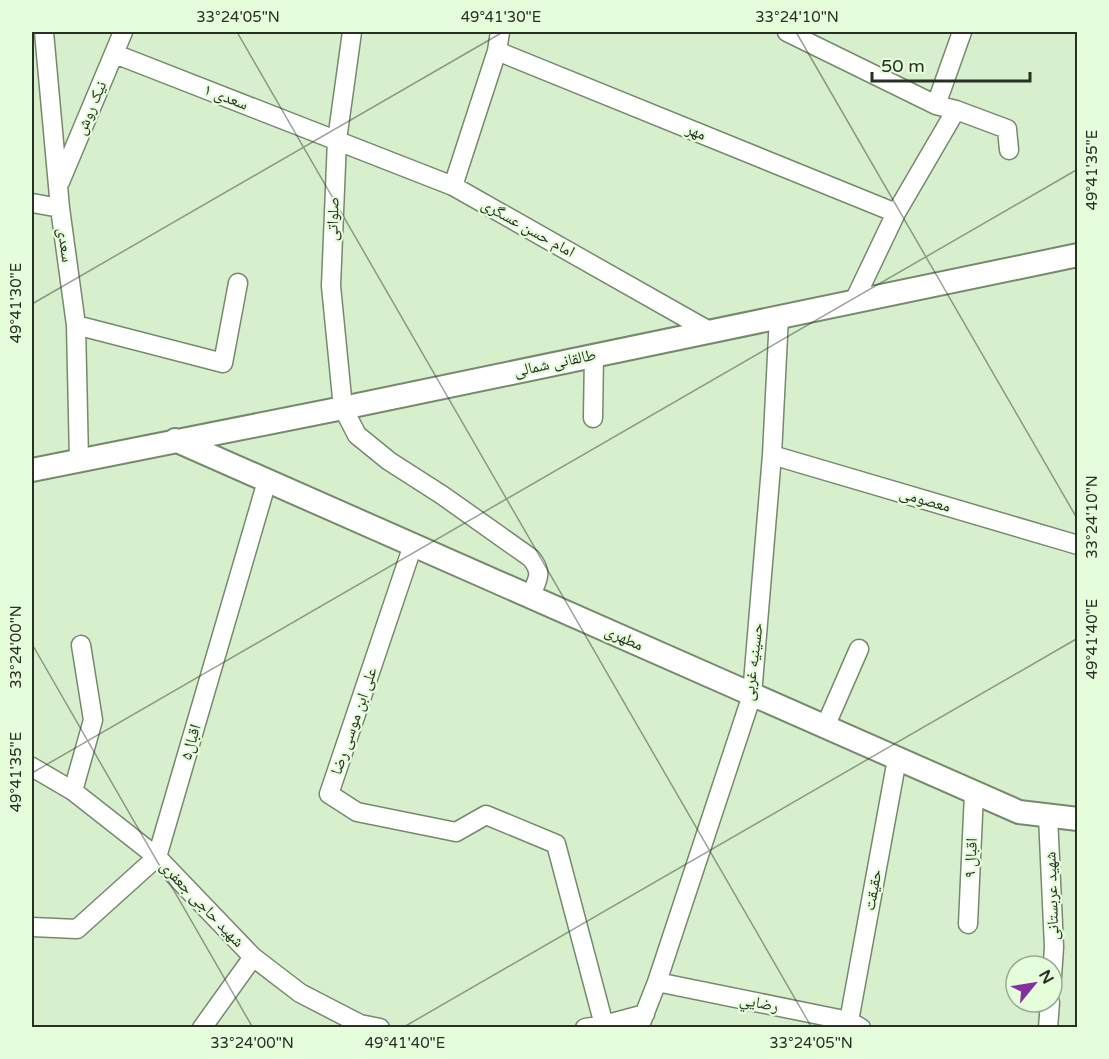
<svg xmlns="http://www.w3.org/2000/svg" width="1109" height="1059" font-family="'Varela Round','Noto Naskh Arabic',sans-serif">
	<style>
		.lines { fill: none; stroke-linecap: round; stroke-linejoin: round }
		.minor-casing { stroke: #758a6c; stroke-width: 21 }
		.tertiary-casing { stroke: #758a6c; stroke-width: 26 }
		.minor { stroke: #fff; stroke-width: 18 }
		.tertiary { stroke: #fff; stroke-width: 22 }
		.ticks { fill: none; stroke: #283024; stroke-width: 1.5; stroke-opacity: 0.45 }
		.labels { text-anchor: middle; dominant-baseline: central; stroke-width: 4.5; stroke-linejoin: round; paint-order: stroke }
		.street-label { font-size: 16px; fill: #283024; stroke: #e5fddb }
		.neatline { fill: none; stroke: #283024; stroke-width: 2 }
		.ticks-label { font-size: 15px; text-anchor: middle; fill: #283024 }
	</style>
	<rect width="100%" height="100%" fill="#d8efce"/>
	<g class="lines">
		<g class="minor-casing">
			<path id="minor" d="M44 32 60 208 76 325 79 460
				M352 32 337 140 331 286 343 408 357 435 389 461 442 495 531 558C544 574 537 580 530 597
				M787 32 936 105
				M962 32 936 105 956 110 1007 129 1009 150
				M497 51 896 213
				M115 54 453 186 711 332
				M60 182 123 32
				M453 186 497 51 500 32
				M32 203 60 208
				M854 301 896 213 956 110
				M76 325 223 363 238 283
				M593 418 594 354
				M772 455 1078 545
				M413 545 329 794 357 812 456 832 486 815 556 844 604 1025
				M825 727 859 649
				M32 767 73 791 157 857 253 957 300 993 360 1024 380 1028
				M73 791 93 720 81 645
				M1048 816 1054 947 1052 977
				M968 924 974 793
				M32 927 77 929 157 857 267 481
				M657 982 849 1021 861 1028
				M849 1021 897 759
				M202 1028 253 957
				M585 1028 604 1025 645 1014
				M639 1028 657 982 752 695 772 455 779 316
				M1048 1028 1050 1002"/>
		</g>
		<g class="tertiary-casing">
			<path id="tertiary" d="M175 440 1019 812 1078 819
				M32 470 343 408 1078 255"/>
		</g>
		<use href="#minor" class="minor"/>
		<use href="#tertiary" class="tertiary"/>
	</g>
	<path class="ticks" d="M237 32 812 1028M796 32 1078 520M32 304 503 32M32 644 253 1028M32 773 1078 169M402 1028 1078 638"/>
	<g class="labels">
		<g class="street-label">
			<text transform="translate(226 97) rotate(21)">سعدی ۱</text>
			<text transform="translate(91 108) rotate(-67)">نیک روش</text>
			<text transform="translate(696 132) rotate(22)">مهر</text>
			<text transform="translate(333 219) rotate(-88)">صلواتی</text>
			<text transform="translate(528 228) rotate(29)">امام حسن عسگری</text>
			<text transform="translate(65 245) rotate(82)">سعدی</text>
			<text transform="translate(555 363) rotate(-12)">طالقانی شمالی</text>
			<text transform="translate(925 500) rotate(16)">معصومی</text>
			<text transform="translate(624 638) rotate(24)">مطهری</text>
			<text transform="translate(753 662) rotate(-83)">حسینیه غربی</text>
			<text transform="translate(354 721) rotate(-71)">علی ابن موسی رضا</text>
			<text transform="translate(191 742) rotate(-74)">اقبال۵</text>
			<text transform="translate(971 858) rotate(-87)">اقبال ۹</text>
			<text transform="translate(873 890) rotate(-80)">حقیقت</text>
			<text transform="translate(1052 896) rotate(-92)">شهید عربستانی</text>
			<text transform="translate(202 904) rotate(46)">شهید حاجی جعفری</text>
			<text transform="translate(759 1003) rotate(11)">رضایي</text>
		</g>
	</g>
	<rect width="1109" height="1059" fill="none" stroke="#e5fddb" stroke-width="66"/>
	<g transform="translate(1034 984) rotate(60)"><circle r="28" fill="#e5fddb" stroke="#99ab92" stroke-width="1.5"/>
	<path d="M0-4.5L10 22L0 15L-10 22Z" fill="#84319f"/>
	<text y="-9" font-size="16" font-weight="bold" text-anchor="middle" fill="#283024">N</text>
	</g>
	<path d="M872 72v9h158v-9" fill="none" stroke="#283024" stroke-width="3"/>
	<text x="881" y="72" font-size="18" fill="#283024" stroke="#e5fddb" stroke-width="4.5" paint-order="stroke">50 m</text>
	<rect x="33" y="33" width="1043" height="993" class="neatline"/>
	<g class="ticks-label">
		<text x="238" y="22">33°24'05"N</text>
		<text x="501" y="22">49°41'30"E</text>
		<text x="797" y="22">33°24'10"N</text>
		<text transform="translate(1092 170) rotate(-90)" y="5">49°41'35"E</text>
		<text transform="translate(16 303) rotate(-90)" y="5">49°41'30"E</text>
		<text transform="translate(1092 517) rotate(-90)" y="5">33°24'10"N</text>
		<text transform="translate(1092 639) rotate(-90)" y="5">49°41'40"E</text>
		<text transform="translate(16 647) rotate(-90)" y="5">33°24'00"N</text>
		<text transform="translate(16 772) rotate(-90)" y="5">49°41'35"E</text>
		<text x="252" y="1048">33°24'00"N</text>
		<text x="405" y="1048">49°41'40"E</text>
		<text x="811" y="1048">33°24'05"N</text>
	</g>
</svg>
